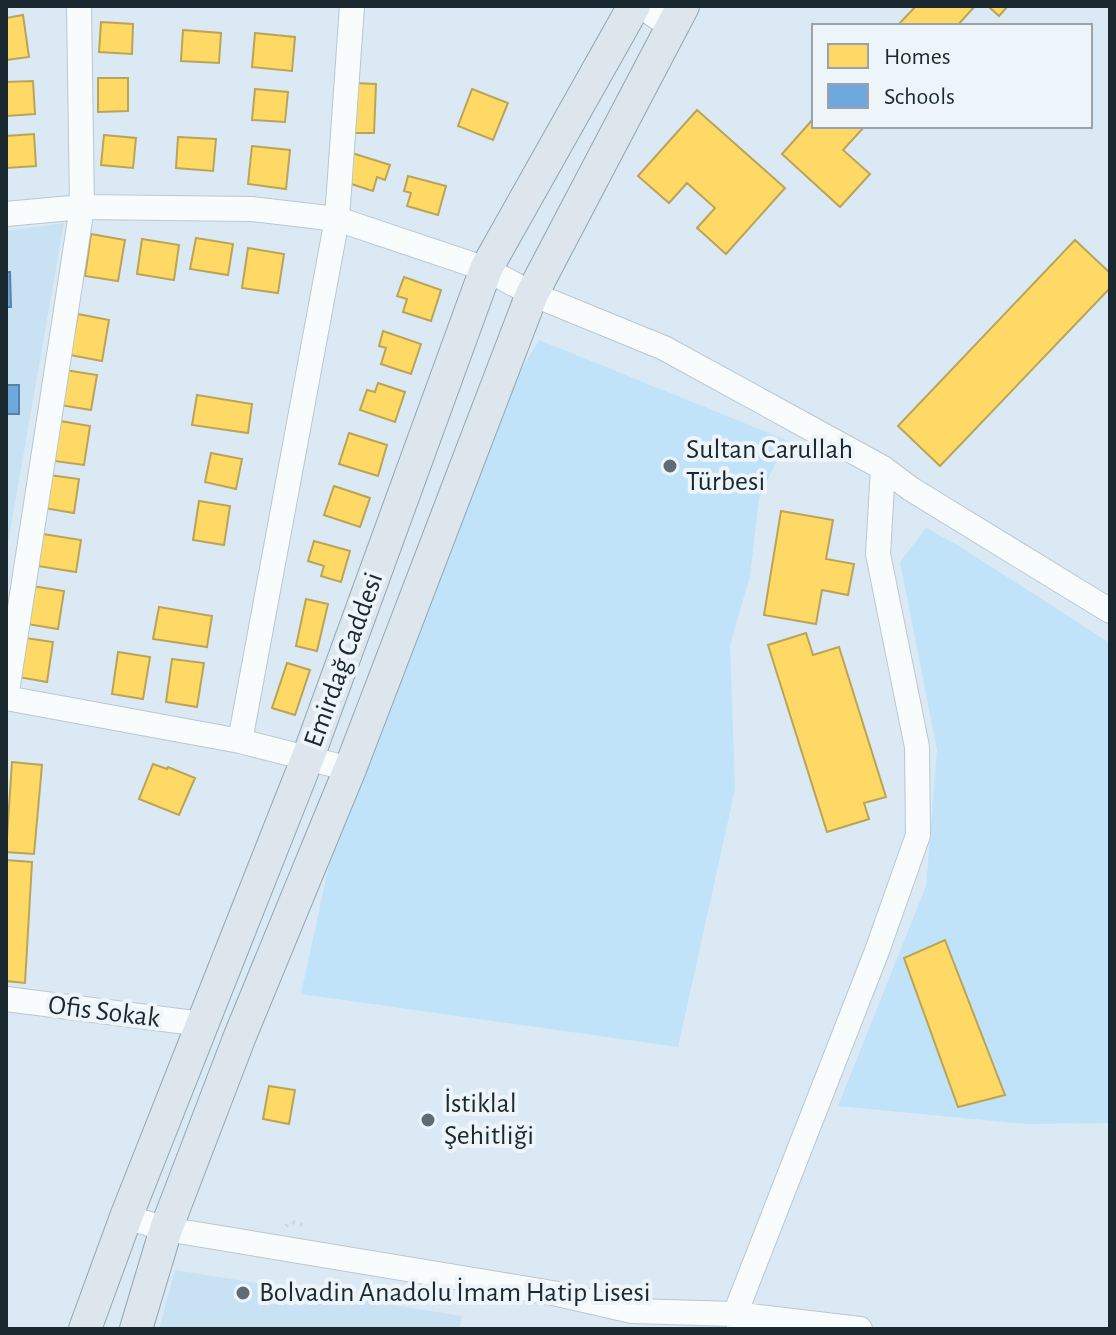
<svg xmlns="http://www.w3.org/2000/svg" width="1116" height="1335" font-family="'Alegreya Sans',sans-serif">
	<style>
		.built { fill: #c9e2f3 }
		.green { fill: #c0e3fa }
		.homes { fill: #ffd966; stroke: #baa456; stroke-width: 2 }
		.schools { fill: #6fa8dc; stroke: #5682a8; stroke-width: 2 }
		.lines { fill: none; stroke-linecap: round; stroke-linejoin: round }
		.minor-casing { stroke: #bac7d0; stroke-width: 26 }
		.major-casing { stroke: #90a6b3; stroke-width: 34 }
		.path { stroke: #ced3d6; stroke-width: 4; stroke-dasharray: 2 6; stroke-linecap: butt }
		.minor { stroke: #f9fcfd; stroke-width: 24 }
		.major { stroke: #dce6ec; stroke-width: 32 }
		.poi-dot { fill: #5d6c75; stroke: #eef5fa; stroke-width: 3 }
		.labels { text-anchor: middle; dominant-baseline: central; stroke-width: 8; stroke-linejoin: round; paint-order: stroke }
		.poi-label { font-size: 28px; fill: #1a2830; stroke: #eef5fa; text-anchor: start }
		.street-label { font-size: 28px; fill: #1a2830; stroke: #eef5fa }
	</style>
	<rect width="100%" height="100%" fill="#dae9f4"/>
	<path class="built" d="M64 223 6 554V231Z
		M175 1270 462 1316 459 1329H159Z"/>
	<path class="green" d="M539 340 786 440 759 499 750 576 730 645 735 789 678 1047 301 994 350 769 466 462Z
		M926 528 959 546 1110 643V1123L1025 1124 838 1106 926 886 937 750 900 562Z"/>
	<path class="homes" d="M916 6H975L957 26H897Z
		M988 6H1008L999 16Z
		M23 15 29 57 6 60V18Z
		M101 22 133 24 132 54 99 52Z
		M183 30 221 33 219 63 181 61Z
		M255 33 295 37 292 71 252 67Z
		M98 78H128V111L98 112Z
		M33 81 35 114 6 116V82Z
		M352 83 376 84 374 133H350Z
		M255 89 288 92 285 122 252 120Z
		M472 89 508 103 493 140 458 126Z
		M697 110 785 188 726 254 697 228 715 208 687 183 669 203 638 176Z
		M814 118V126H865L843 150 870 174 840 207 782 154Z
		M34 134 36 166 6 168V136Z
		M104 135 136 138 133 168 101 165Z
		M178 137 216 139 213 171 176 168Z
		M252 146 290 150 286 189 248 184Z
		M352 153 390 165 385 180 377 177 373 191 342 181Z
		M408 176 446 186 438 215 407 206 411 193 404 191Z
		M91 234 125 240 118 281 85 276Z
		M196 238 233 244 228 275 190 269Z
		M142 239 179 245 174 280 137 274Z
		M1075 240 1110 273V288L940 466 898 426Z
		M248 248 284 254 278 293 242 288Z
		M404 277 441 290 431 321 403 312 407 299 397 296Z
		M78 314 109 320 102 361 70 355Z
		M383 331 421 344 411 374 381 364 386 348 379 346Z
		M65 370 97 375 91 410 60 405Z
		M378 383 405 392 395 422 360 410 367 390 375 392Z
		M197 395 252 404 248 433 192 425Z
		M60 421 90 426 84 465 54 461Z
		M349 433 387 445 378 476 339 464Z
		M211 453 242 459 236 489 205 482Z
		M49 475 79 479 74 513 44 508Z
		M334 486 370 498 360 527 324 515Z
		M199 501 230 506 224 545 193 540Z
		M781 511 833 520 826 559 854 564 848 595 822 590 816 624 764 615Z
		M43 534 81 540 76 572 38 566Z
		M314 541 350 551 341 582 321 576 324 566 308 561Z
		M32 586 64 591 58 629 27 624Z
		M306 599 328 604 317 651 296 646Z
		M159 607 212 616 207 647 153 639Z
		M806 633 813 655 839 647 886 797 864 803 869 819 827 832 768 645Z
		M19 637 53 642 47 682 13 676Z
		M118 652 150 657 143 699 112 694Z
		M172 659 204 663 197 707 166 702Z
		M287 663 310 670 295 715 272 708Z
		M12 762 42 765 34 854 6 852Z
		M153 764 167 769 168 767 195 778 179 815 139 799Z
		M6 860 32 862 25 983 6 981Z
		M945 940 1005 1095 958 1107 904 958Z
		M269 1086 295 1090 289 1124 263 1119Z"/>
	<path class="schools" d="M6 272H10L11 307H6Z
		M6 385H19V414H6Z"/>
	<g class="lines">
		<g class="minor-casing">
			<path id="minor" d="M641 6 671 27
				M6 214 82 207 252 209 337 219 486 269 532 294 664 348 883 468 911 489 1110 611
				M6 698 82 207 79 6
				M6 698 240 741 350 769
				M240 741 337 219 352 6
				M6 999 202 1024
				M126 1217 166 1229 558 1294 632 1311 735 1314 860 1329
				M741 1329 735 1314 877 951 918 835 917 747 878 554 883 468"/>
		</g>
		<g class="major-casing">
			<path id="major" d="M85 1329 126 1217 308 757 486 269 634 6
				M136 1329 166 1229 240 1036 350 769 532 294 683 6"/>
		</g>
		<path class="path" d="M286 1226 291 1222 303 1225"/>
		<use href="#minor" class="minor"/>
		<use href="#major" class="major"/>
	</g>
	<g class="poi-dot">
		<circle cx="670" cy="466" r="8"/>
		<circle cx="428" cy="1120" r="8"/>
		<circle cx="243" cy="1293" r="8"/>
	</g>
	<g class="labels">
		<g class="poi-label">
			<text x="686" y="450">Sultan Carullah<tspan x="686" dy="32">Türbesi</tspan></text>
			<text x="444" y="1104">İstiklal<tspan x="444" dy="32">Şehitliği</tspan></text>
			<text x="259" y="1293">Bolvadin Anadolu İmam Hatip Lisesi</text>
		</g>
		<g class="street-label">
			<text transform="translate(344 660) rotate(-70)">Emirdağ Caddesi</text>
			<text transform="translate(104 1012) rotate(7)">Ofis Sokak</text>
		</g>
	</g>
	<rect width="1116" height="1335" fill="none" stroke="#1a2830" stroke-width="16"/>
	<rect x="812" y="24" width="280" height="104" fill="#eef5fa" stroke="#99a3a9" stroke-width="2"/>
	<rect x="828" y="44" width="40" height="24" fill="#ffd966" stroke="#99a3a9" stroke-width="2"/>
	<text x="884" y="64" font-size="24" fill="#1a2830">Homes</text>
	<rect x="828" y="84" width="40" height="24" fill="#6fa8dc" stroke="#99a3a9" stroke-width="2"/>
	<text x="884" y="104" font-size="24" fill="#1a2830">Schools</text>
</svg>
